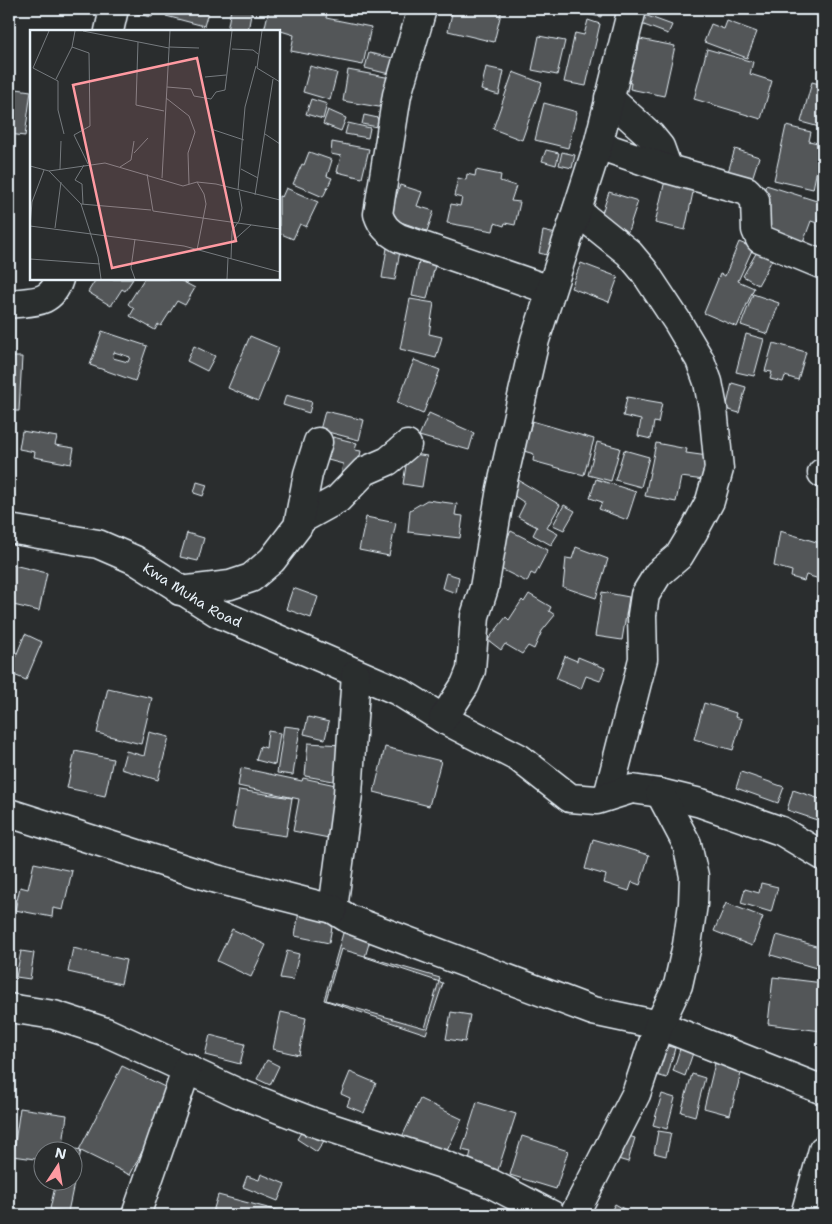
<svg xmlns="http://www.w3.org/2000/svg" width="832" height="1224" font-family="'Shantell Sans',sans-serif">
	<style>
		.building { fill: #535759; stroke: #e8f1f8; fill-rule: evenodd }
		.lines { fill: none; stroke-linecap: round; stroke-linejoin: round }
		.minor-casing { stroke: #e8f1f8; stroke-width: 31 }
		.minor { stroke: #2a2d2e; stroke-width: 28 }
		.labels { text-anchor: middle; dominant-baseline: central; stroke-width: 4.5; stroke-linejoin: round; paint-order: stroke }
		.street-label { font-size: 14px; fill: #e8f1f8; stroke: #2a2d2e }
		.inset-road { fill: none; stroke: #767b7f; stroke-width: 1 }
		.view { fill: #ff9aa2; fill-opacity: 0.15; stroke: #ff9aa2; stroke-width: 2.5 }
		.inset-edge { fill: none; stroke: #e8f1f8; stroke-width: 2.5 }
	</style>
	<rect width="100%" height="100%" fill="#2a2d2e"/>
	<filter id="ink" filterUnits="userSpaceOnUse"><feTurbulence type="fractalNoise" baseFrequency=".02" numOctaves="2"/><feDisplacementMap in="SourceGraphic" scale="10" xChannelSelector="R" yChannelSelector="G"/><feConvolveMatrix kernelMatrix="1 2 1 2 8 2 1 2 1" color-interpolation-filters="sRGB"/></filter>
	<g filter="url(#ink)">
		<path class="building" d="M132 9H154L152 17 131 13Z
			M168 9H209L204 26 166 16Z
			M231 9H252L248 31H227Z
			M269 9H328L326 18 371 27 363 65 291 51 294 35 281 31 280 37 279 31H264Z
			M453 9H502L494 42 448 31Z
			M582 9H602L601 17 581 13Z
			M639 13 672 25 668 34 636 22Z
			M588 20 600 24 586 86 564 82 575 33 584 35Z
			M727 21 757 32 747 58 704 42 711 24 724 29Z
			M539 36 565 41 557 75 532 70Z
			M640 39 675 46 664 96 630 89 631 83 623 81 629 49 638 51Z
			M707 49 753 62 750 74 772 81 761 119 694 99Z
			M369 53 393 58 389 74 365 68Z
			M310 66 337 73 330 100 303 92Z
			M486 67 504 71 499 95 481 90Z
			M348 70 391 78 385 108 343 101Z
			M513 72 542 83 522 140 493 129Z
			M812 82 823 85V128L801 122Z
			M9 88 31 91 25 136 9 134Z
			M311 99 327 104 323 119 306 114Z
			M544 103 577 112 568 148 535 140Z
			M328 110 346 118 341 131 323 124Z
			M364 115 378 118 377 127 362 124Z
			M348 123 370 128 368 138 345 134Z
			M786 126 811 132 809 141 822 144 813 189 774 180Z
			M332 142 369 149 362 178 337 172 341 156 331 154Z
			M735 149 759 157 752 179 728 172Z
			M546 150 559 153 556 165 542 161Z
			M309 152 332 160 327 176 332 178 323 197 293 184 302 164 304 165Z
			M562 152 575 155 572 168 559 165Z
			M476 170 501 175 500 181 516 186 511 201 520 202 515 225 505 223 504 226 495 223 493 231 447 223 451 204 460 206 462 198 454 196 458 178 466 180 467 174 475 176Z
			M666 176 695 183 685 230 655 223Z
			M400 185 422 192 417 206 434 211 427 231 389 218Z
			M766 185 823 203 817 223 811 221 803 243 762 230 769 208 759 205Z
			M286 188 318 202 306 227 300 224 293 239 279 233V196L282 197Z
			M609 192 638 201 627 234 598 225Z
			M543 231 556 234 551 256 539 253Z
			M739 242 753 248 738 281 754 288 737 327 704 313 720 274 725 276Z
			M762 243 777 251 758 285 743 276Z
			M387 248 400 251 395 280 382 278Z
			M419 262 435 265 427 299 412 296Z
			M581 263 618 277 609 302 571 288Z
			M96 279H133L125 291 122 289 111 306 88 292Z
			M144 279H178L195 288 185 305 177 301 161 326 158 324 155 330 130 316 134 309 128 304Z
			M753 294 779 303 768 334 741 325Z
			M410 299 434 303 429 334 442 337 436 358 400 349Z
			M102 331 147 346 135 381 90 365ZM114 352 130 357 128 362 113 358Z
			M746 334 764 339 754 376 736 372Z
			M250 336 279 348 258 401 228 388Z
			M773 343 806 352 798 380 785 376 783 382 770 379 772 372 765 371Z
			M194 346 215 356 207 371 187 361Z
			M9 357H22L19 411H9Z
			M414 360 440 370 423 414 397 403Z
			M732 383 746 387 739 413 726 409Z
			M286 395 312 402 309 413 283 405Z
			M627 397 662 403 658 423 654 422 651 439 638 436 641 420 623 416Z
			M325 411 364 420 359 440 320 430Z
			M429 413 474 433 469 450 419 436Z
			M532 421 594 439 584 475 533 461 534 454 524 451Z
			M22 431 57 437 55 445 74 448 71 464 34 457 35 452 19 449Z
			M333 437 357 443 355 450 361 451 356 478 341 475 343 464 328 460Z
			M597 442 620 448 611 481 588 475Z
			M656 443 687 449 686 453 708 456 704 480 681 477 676 502 645 496Z
			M624 450 649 457 641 487 615 480Z
			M408 453 427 456 422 487 403 484Z
			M515 478 560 505 547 528 558 534 551 545 533 535 537 527 518 517 525 503 507 491Z
			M596 479 636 492 627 520 599 509 602 502 590 498Z
			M197 482 207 485 203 496 194 493Z
			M821 493 823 494V512L817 510Z
			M427 500 457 504 455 515 463 516 460 538 408 532 410 510Z
			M564 505 575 511 564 530 553 525Z
			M366 517 396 523 389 556 359 550Z
			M511 531 548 550 535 575 531 573 527 582 497 567 498 555Z
			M780 531 823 544V580L806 575 804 581 791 577 792 571 774 566Z
			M187 533 204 538 198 561 180 557Z
			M576 547 608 559 596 598 563 587 566 558 572 559Z
			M9 564 47 573 39 611 9 604Z
			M446 573 459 577 456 593 442 588Z
			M293 588 318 597 311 618 286 609Z
			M602 592 629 597 622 640 595 636Z
			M529 594 551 607 549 611 555 615 542 631 534 649 528 646 522 654 505 644 501 650 488 640 506 617 509 620 522 600 524 602Z
			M25 634 42 642 26 680 9 673Z
			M565 656 577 661 578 657 605 668 600 681 586 676 581 689 556 679Z
			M108 688 152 698 141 744 97 733Z
			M704 703 736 713 735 717 742 719 733 750 694 739Z
			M308 717 329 722 325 739 304 734Z
			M284 726 300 728 293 775 277 773Z
			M268 731 280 733 275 765 256 760 260 746 266 748Z
			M149 732 169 737 158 780 121 769 126 751 144 756Z
			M308 743 343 745 339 782 305 776Z
			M385 747 441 761 429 806 374 792Z
			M75 751 113 759 105 796 67 788Z
			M241 768 302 781 303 778 345 787 334 839 293 831 299 799 238 786Z
			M741 772 784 787 778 803 736 788Z
			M239 790 292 798 286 836 232 828Z
			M793 790 823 800V822L787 810Z
			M593 839 649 855 640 885 632 882 629 891 604 883 606 875 585 869Z
			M34 863 72 871 63 910 53 908 52 917 15 910 20 887 28 889Z
			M761 883 778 887 771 912 741 903 745 889 759 893Z
			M726 903 763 917 752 946 714 931Z
			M300 905 335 911 329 943 295 936Z
			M345 926 372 933 365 957 443 983 426 1034 324 1000Z
			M232 929 266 945 251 977 217 961Z
			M777 935 823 948V970L771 955Z
			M73 948 126 960 121 984 68 972Z
			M341 949 440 978 425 1028 326 1000Z
			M21 951 34 953 30 979 16 977Z
			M287 951 299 954 293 980 280 978Z
			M773 977 823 983 821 1031 768 1024Z
			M281 1012 306 1018 299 1055 273 1049Z
			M451 1012 470 1015 465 1042 446 1039Z
			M210 1035 245 1044 240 1064 205 1055Z
			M657 1043 675 1048 667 1078 649 1073Z
			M680 1049 693 1053 685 1076 673 1071Z
			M716 1059 743 1066 730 1115 704 1108Z
			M267 1060 279 1066 270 1085 257 1079Z
			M122 1066 173 1091 130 1175 79 1150Z
			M350 1072 376 1083 364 1113 347 1106 350 1098 341 1094Z
			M692 1074 705 1078 695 1116 681 1112Z
			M9 1077 13 1078 12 1092 9 1091Z
			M662 1094 675 1098 667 1129 653 1125Z
			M420 1099 462 1119 444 1157 402 1137Z
			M477 1102 516 1114 497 1173 468 1163 471 1152 462 1150Z
			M20 1108 67 1115 62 1152H42V1160L13 1156Z
			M307 1123 327 1136 317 1152 297 1139Z
			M658 1131 671 1133 666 1156 654 1153Z
			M619 1133 635 1138 628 1162 611 1157Z
			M522 1136 568 1151 556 1189 510 1175Z
			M64 1147 81 1150 68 1212 50 1209 56 1182H72V1152H63Z
			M261 1174 285 1184 278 1201 243 1187 247 1176 259 1180Z
			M218 1195 283 1212 282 1215H212Z
			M615 1204 635 1215H609Z"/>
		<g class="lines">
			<g class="minor-casing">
				<g id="minor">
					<path d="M422 9 397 95 378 214C382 226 388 232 399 238L550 290"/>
					<path d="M109 31 114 9"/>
					<path d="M609 98 651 136 660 147 668 169"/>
					<path d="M598 145 668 169 747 191 755 200 756 230 760 239 823 265"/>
					<path d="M577 211 629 253 644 271 677 321 700 360 708 382 713 408 719 469 710 501 694 531 679 556 658 574 645 595 642 615 643 659 608 796"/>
					<path d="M9 304C32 301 51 305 59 279"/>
					<path d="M822 473H823"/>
					<path d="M300 520 338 499 365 471 388 461 407 445"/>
					<path id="s1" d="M9 529 98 544 135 560 218 613 398 691 443 719 519 758 570 798 597 800 632 789 660 793 701 803 781 831 823 856"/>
					<path d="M180 591 230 585 251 578 272 560 298 526 308 474 318 442"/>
					<path d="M356 674 348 794 333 909 349 919 593 1011 659 1025 823 1090"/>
					<path d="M443 719 465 685 471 670 475 616 484 588 501 489 535 340 598 145 632 9"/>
					<path d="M9 813 216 879 333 909"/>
					<path d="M9 1008 54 1015 106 1032 238 1093 313 1122 442 1164 490 1183 552 1215"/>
					<path d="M136 1215 187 1068"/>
					<path d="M574 1215 636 1094 659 1025 678 985 687 945 693 904 694 876 687 844 660 793"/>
					<path d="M805 1215 823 1150"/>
				</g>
			</g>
			<use href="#minor" class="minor"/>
		</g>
	</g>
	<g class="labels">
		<g class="street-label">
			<text stroke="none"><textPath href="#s1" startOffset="198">Kwa Muha Road</textPath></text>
		</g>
	</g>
	<g transform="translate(30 30)">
		<rect width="250" height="250" fill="#2a2d2e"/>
		<path class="inset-road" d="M19 1 3 38 28 51V80L34 104M53 1 139 18M232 1 227 38 250 52M108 12 106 75 134 81M42 17 59 23 60 96 44 105 58 134M139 17 169 18M202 19 223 20 228 24M175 47 196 45M26 49 42 17 45 1M137 57 161 59 164 66 181 69 186 62 195 60 202 1M136 68 159 86 165 102 158 123 159 154M181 99 214 110M235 104 250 114M104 123 118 108M0 136 19 141 75 133 153 156 167 152 186 154 250 170M90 137 101 130 104 111M30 139 31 111M211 139 228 148M19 141 51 174 68 227 71 249M117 144 123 181 250 199M132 148 140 1M167 152 174 164 176 174 167 220M208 160 215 77 226 36M225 165 243 49M51 174 121 180M53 174 52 154 45 150 54 135M0 196 154 216 250 242M0 197 2 172 14 140M25 198 31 152M105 209 101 238 105 249M202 212 221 195M0 229 70 234M201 229 202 201 209 191 212 178 209 161M197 249 198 228"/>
		<path class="view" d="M167 28 206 211 82 238 43 55Z"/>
		<rect width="250" height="250" class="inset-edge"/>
	</g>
	<rect width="832" height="1224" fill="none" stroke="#2a2d2e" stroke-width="30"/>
	<rect x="15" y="15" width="802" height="1194" fill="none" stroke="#e8f1f8" stroke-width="2" filter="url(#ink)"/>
	<g transform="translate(58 1166) rotate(12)"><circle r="24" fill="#2a2d2e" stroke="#767b7f"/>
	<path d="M0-4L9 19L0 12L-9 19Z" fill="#ff9aa2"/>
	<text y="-8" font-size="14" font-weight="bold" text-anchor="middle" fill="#e8f1f8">N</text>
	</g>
</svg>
